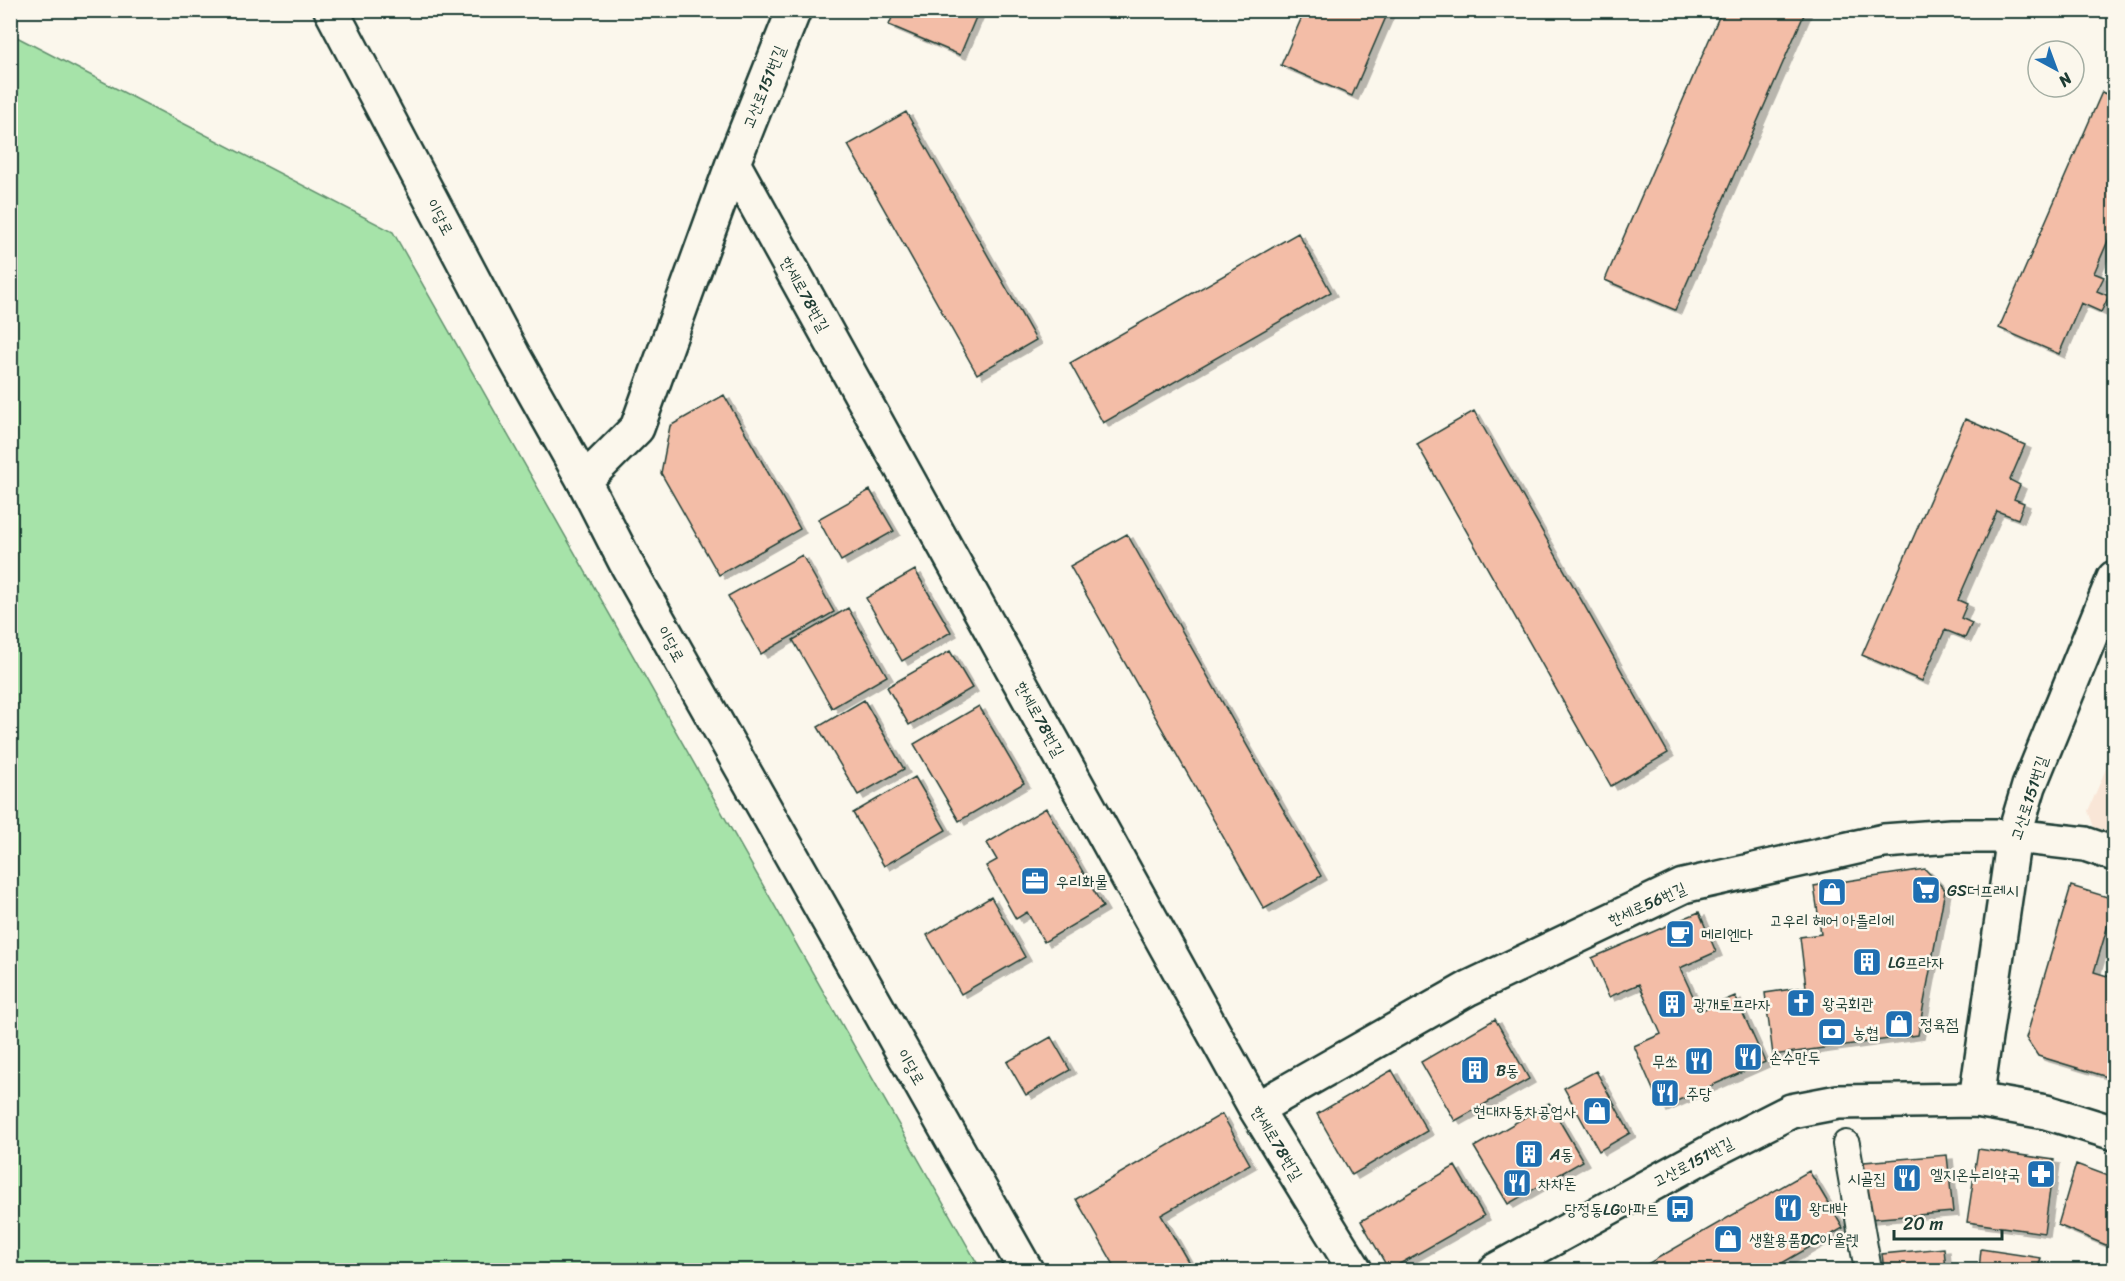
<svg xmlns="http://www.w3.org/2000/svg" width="2125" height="1281" font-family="Sriracha,'Poor Story',sans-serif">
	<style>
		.built { fill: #f9e6d7 }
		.green { fill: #a6e3a9; stroke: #62906e; stroke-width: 1.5 }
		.building { fill: #f3bda7; stroke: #1f3d34; stroke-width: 1.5; filter: url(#shadow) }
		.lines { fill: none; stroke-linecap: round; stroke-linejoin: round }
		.pedestrian-casing { stroke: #1f3d34; stroke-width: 30 }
		.minor-casing { stroke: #1f3d34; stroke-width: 38 }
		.tertiary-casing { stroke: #1f3d34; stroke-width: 38 }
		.pedestrian { stroke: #fbf7ec; stroke-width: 26 }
		.minor { stroke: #fbf7ec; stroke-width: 33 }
		.tertiary { stroke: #fbf7ec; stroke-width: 33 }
		.labels { text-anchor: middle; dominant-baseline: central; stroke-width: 5; stroke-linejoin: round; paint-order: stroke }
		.street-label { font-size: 16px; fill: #1f3d34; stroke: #fbf7ec }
		.poi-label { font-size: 16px; fill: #1f3d34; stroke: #fbf7ec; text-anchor: start }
	</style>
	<defs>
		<filter id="shadow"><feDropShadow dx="6" dy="4" stdDeviation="0" flood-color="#0004"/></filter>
	</defs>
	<rect width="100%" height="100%" fill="#fbf7ec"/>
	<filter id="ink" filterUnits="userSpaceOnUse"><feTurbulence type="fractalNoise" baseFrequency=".0167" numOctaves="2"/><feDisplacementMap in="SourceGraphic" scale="12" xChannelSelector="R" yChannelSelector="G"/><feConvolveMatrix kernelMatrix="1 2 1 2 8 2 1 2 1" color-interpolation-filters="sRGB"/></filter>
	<g filter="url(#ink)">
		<path class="built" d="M2114 750V833L2094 827 2088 811Z"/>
		<path class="green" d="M11 34 393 232 981 1270H11Z"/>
		<path class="building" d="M895 10H979L960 55 889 25Z
			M1305 10H1389L1352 96 1281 65Z
			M1722 10H1806L1675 310 1605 280Z
			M2102 92 2114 98V227L2094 273 2104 277 2097 291 2109 296 2101 312 2081 303 2059 354 1999 328Z
			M906 112 1036 340 977 374 848 145Z
			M1298 233 1331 292 1103 423 1070 363Z
			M724 395 800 529 719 575 661 473 670 426Z
			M1474 411 1668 753 1611 786 1417 444Z
			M1965 419 2025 445 2010 480 2020 485 2014 499 2024 503 2018 519 1997 511 1958 600 1967 604 1961 618 1972 623 1965 638 1945 630 1922 681 1862 655Z
			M870 490 894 531 841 561 818 519Z
			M1127 534 1321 876 1264 909 1070 566Z
			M802 555 834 612 761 654 728 596Z
			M915 570 951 632 902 661 866 598Z
			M848 608 887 676 832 708 793 640Z
			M950 651 972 688 909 725 887 687Z
			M864 700 904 769 858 795 818 727Z
			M979 706 1024 783 959 821 914 744Z
			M915 777 946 830 884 866 853 813Z
			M1046 808 1103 907 1044 942 1027 912 1016 919 986 866 997 860 987 843Z
			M1925 869 1945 890 1918 1035 1773 1055 1765 993 1806 987 1800 937 1821 934 1814 886Z
			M2071 886 2114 899V905L2094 972 2114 978V1079L2038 1056 2026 1038Z
			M991 897 1025 957 961 994 927 935Z
			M1699 912 1716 952 1680 968 1700 1011 1735 996 1765 1062 1661 1108 1634 1046 1661 1034 1639 984 1609 997 1592 958Z
			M1495 1019 1529 1079 1455 1121 1421 1062Z
			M1051 1037 1070 1070 1026 1095 1007 1062Z
			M1392 1070 1427 1131 1352 1175 1317 1114Z
			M1596 1071 1630 1133 1599 1151 1564 1088Z
			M1549 1103 1583 1161 1508 1204 1474 1147Z
			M1222 1114 1250 1164 1161 1215 1193 1270H1117L1076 1199Z
			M1978 1149 2054 1160 2044 1233 1967 1222Z
			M1947 1155 1953 1212 1869 1219 1864 1162Z
			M2076 1164 2114 1178V1258L2110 1256 2113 1248 2058 1225Z
			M1455 1166 1484 1216 1389 1270 1361 1221Z
			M1809 1171 1843 1228 1770 1270H1637Z
			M1944 1248 1946 1270H1884L1882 1254Z
			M1981 1249 2041 1258 2037 1270H1979Z"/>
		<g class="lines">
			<g class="pedestrian-casing">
				<path id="pedestrian" d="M1846 1144 1868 1270"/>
			</g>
			<g class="minor-casing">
				<path id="minor" d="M733 163 1256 1109 1355 1270
					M584 481 637 428 733 163 794 10
					M1976 1100 2014 836 2029 786 2114 578
					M1256 1109 1469 988 1683 886 1884 841 1951 836H2014L2085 844 2114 854"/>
			</g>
			<g class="tertiary-casing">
				<path id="tertiary" d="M331 10 513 355 584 481 626 563 1026 1270
					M1496 1270 1714 1150 1791 1111 1838 1102 1976 1100 2046 1112 2114 1133"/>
			</g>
			<use href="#pedestrian" class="pedestrian"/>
			<use href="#minor" class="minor"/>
			<use href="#tertiary" class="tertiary"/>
		</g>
	</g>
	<defs>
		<g id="office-square" transform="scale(1.5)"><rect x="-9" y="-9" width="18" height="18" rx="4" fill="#1f6fb2" stroke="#fbf7ec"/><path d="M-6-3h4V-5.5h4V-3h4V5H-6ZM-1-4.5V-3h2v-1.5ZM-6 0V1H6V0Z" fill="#fff"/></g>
		<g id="supermarket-square" transform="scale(1.5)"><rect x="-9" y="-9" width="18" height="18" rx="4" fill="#1f6fb2" stroke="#fbf7ec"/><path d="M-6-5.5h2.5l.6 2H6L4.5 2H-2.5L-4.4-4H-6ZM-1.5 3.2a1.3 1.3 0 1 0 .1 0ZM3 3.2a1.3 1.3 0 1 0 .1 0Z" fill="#fff"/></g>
		<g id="shop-square" transform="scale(1.5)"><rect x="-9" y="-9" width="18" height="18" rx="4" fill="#1f6fb2" stroke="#fbf7ec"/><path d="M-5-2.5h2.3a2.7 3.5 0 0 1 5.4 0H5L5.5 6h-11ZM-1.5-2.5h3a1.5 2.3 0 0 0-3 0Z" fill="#fff"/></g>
		<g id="cafe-square" transform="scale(1.5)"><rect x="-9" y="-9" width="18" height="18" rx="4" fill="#1f6fb2" stroke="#fbf7ec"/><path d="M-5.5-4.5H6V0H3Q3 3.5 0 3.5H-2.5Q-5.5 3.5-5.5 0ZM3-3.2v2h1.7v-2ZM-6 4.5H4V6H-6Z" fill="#fff"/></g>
		<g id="building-square" transform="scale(1.5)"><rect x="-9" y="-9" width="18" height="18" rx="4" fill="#1f6fb2" stroke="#fbf7ec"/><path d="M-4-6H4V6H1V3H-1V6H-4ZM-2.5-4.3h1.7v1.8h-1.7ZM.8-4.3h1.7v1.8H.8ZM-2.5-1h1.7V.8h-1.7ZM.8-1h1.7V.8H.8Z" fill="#fff"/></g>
		<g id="church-square" transform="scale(1.5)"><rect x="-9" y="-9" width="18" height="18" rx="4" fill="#1f6fb2" stroke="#fbf7ec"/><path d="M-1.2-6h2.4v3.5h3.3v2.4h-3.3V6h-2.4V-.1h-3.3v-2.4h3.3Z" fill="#fff"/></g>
		<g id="bank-square" transform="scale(1.5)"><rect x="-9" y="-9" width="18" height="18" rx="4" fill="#1f6fb2" stroke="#fbf7ec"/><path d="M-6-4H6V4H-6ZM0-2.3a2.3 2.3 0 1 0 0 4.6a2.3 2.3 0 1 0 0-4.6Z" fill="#fff"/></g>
		<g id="restaurant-square" transform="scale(1.5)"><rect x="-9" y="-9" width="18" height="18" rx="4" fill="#1f6fb2" stroke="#fbf7ec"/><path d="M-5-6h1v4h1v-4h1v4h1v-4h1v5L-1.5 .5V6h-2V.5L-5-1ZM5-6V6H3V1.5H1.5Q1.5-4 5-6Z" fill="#fff"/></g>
		<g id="pharmacy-square" transform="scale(1.5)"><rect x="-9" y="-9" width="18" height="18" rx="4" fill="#1f6fb2" stroke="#fbf7ec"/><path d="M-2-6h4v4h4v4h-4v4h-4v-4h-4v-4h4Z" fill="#fff"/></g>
		<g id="bus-square" transform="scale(1.5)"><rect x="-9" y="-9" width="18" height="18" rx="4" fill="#1f6fb2" stroke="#fbf7ec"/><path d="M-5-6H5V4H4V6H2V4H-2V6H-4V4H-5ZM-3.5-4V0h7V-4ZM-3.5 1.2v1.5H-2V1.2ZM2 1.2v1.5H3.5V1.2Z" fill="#fff"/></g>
	</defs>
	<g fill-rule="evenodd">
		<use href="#office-square" x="1035" y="881"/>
		<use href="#supermarket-square" x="1926" y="890"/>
		<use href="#shop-square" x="1832" y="892"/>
		<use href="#cafe-square" x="1680" y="934"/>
		<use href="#building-square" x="1867" y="962"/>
		<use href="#church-square" x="1801" y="1003"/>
		<use href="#building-square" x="1672" y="1004"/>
		<use href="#shop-square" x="1899" y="1024"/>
		<use href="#bank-square" x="1832" y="1032"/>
		<use href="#restaurant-square" x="1748" y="1057"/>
		<use href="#restaurant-square" x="1699" y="1061"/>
		<use href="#building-square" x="1475" y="1070"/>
		<use href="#restaurant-square" x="1665" y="1093"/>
		<use href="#shop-square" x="1597" y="1111"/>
		<use href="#building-square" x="1529" y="1154"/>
		<use href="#pharmacy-square" x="2041" y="1174"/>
		<use href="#restaurant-square" x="1907" y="1178"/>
		<use href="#restaurant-square" x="1517" y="1183"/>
		<use href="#restaurant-square" x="1788" y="1208"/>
		<use href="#bus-square" x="1680" y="1209"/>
		<use href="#shop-square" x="1728" y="1239"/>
	</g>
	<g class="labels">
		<g class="street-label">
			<text transform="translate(764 87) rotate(-68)">고산로151번길</text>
			<text transform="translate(440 217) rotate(62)">이당로</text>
			<text transform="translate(805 294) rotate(61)">한세로78번길</text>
			<text transform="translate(671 644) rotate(61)">이당로</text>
			<text transform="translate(1040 719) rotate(61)">한세로78번길</text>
			<text transform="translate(2029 798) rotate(-72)">고산로151번길</text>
			<text transform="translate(1647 904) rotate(-24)">한세로56번길</text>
			<text transform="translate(911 1067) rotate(60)">이당로</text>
			<text transform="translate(1277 1143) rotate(59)">한세로78번길</text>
			<text transform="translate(1693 1162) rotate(-28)">고산로151번길</text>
		</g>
		<g class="poi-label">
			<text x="1056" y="881">우리화물</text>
			<text x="1947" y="890">GS더프레시</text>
			<text x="1832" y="920" text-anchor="middle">고우리 헤어 아뜰리에</text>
			<text x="1701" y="934">메리엔다</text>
			<text x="1888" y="962">LG프라자</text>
			<text x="1822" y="1003">왕국회관</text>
			<text x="1693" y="1004">광개토프라자</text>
			<text x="1920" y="1024">정육점</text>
			<text x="1853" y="1032">농협</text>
			<text x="1769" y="1057">손수만두</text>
			<text x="1678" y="1061" text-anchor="end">무쏘</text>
			<text x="1496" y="1070">B동</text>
			<text x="1686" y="1093">주당</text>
			<text x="1576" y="1111" text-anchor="end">현대자동차공업사</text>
			<text x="1550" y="1154">A동</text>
			<text x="2020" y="1174" text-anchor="end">엘지온누리약국</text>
			<text x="1886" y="1178" text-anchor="end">시골집</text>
			<text x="1538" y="1183">차차돈</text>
			<text x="1809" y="1208">왕대박</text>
			<text x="1659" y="1209" text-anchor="end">당정동LG아파트</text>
			<text x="1749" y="1239">생활용품DC아울렛</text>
		</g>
	</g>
	<rect width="2125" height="1281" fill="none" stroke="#fbf7ec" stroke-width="36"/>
	<rect x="18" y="18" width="2089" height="1245" fill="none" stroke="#1f3d34" stroke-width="2" filter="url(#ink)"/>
	<g transform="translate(2056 69) rotate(139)"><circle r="28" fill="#fbf7ec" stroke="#a3ada2" stroke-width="1.5"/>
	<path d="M0-4.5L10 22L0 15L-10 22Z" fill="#1f6fb2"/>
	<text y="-9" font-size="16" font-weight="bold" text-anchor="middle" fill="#1f3d34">N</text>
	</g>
	<path d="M1894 1230v9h108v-9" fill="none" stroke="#1f3d34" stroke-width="3"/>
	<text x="1903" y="1230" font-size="18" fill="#1f3d34" stroke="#fbf7ec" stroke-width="4.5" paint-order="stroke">20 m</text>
</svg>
